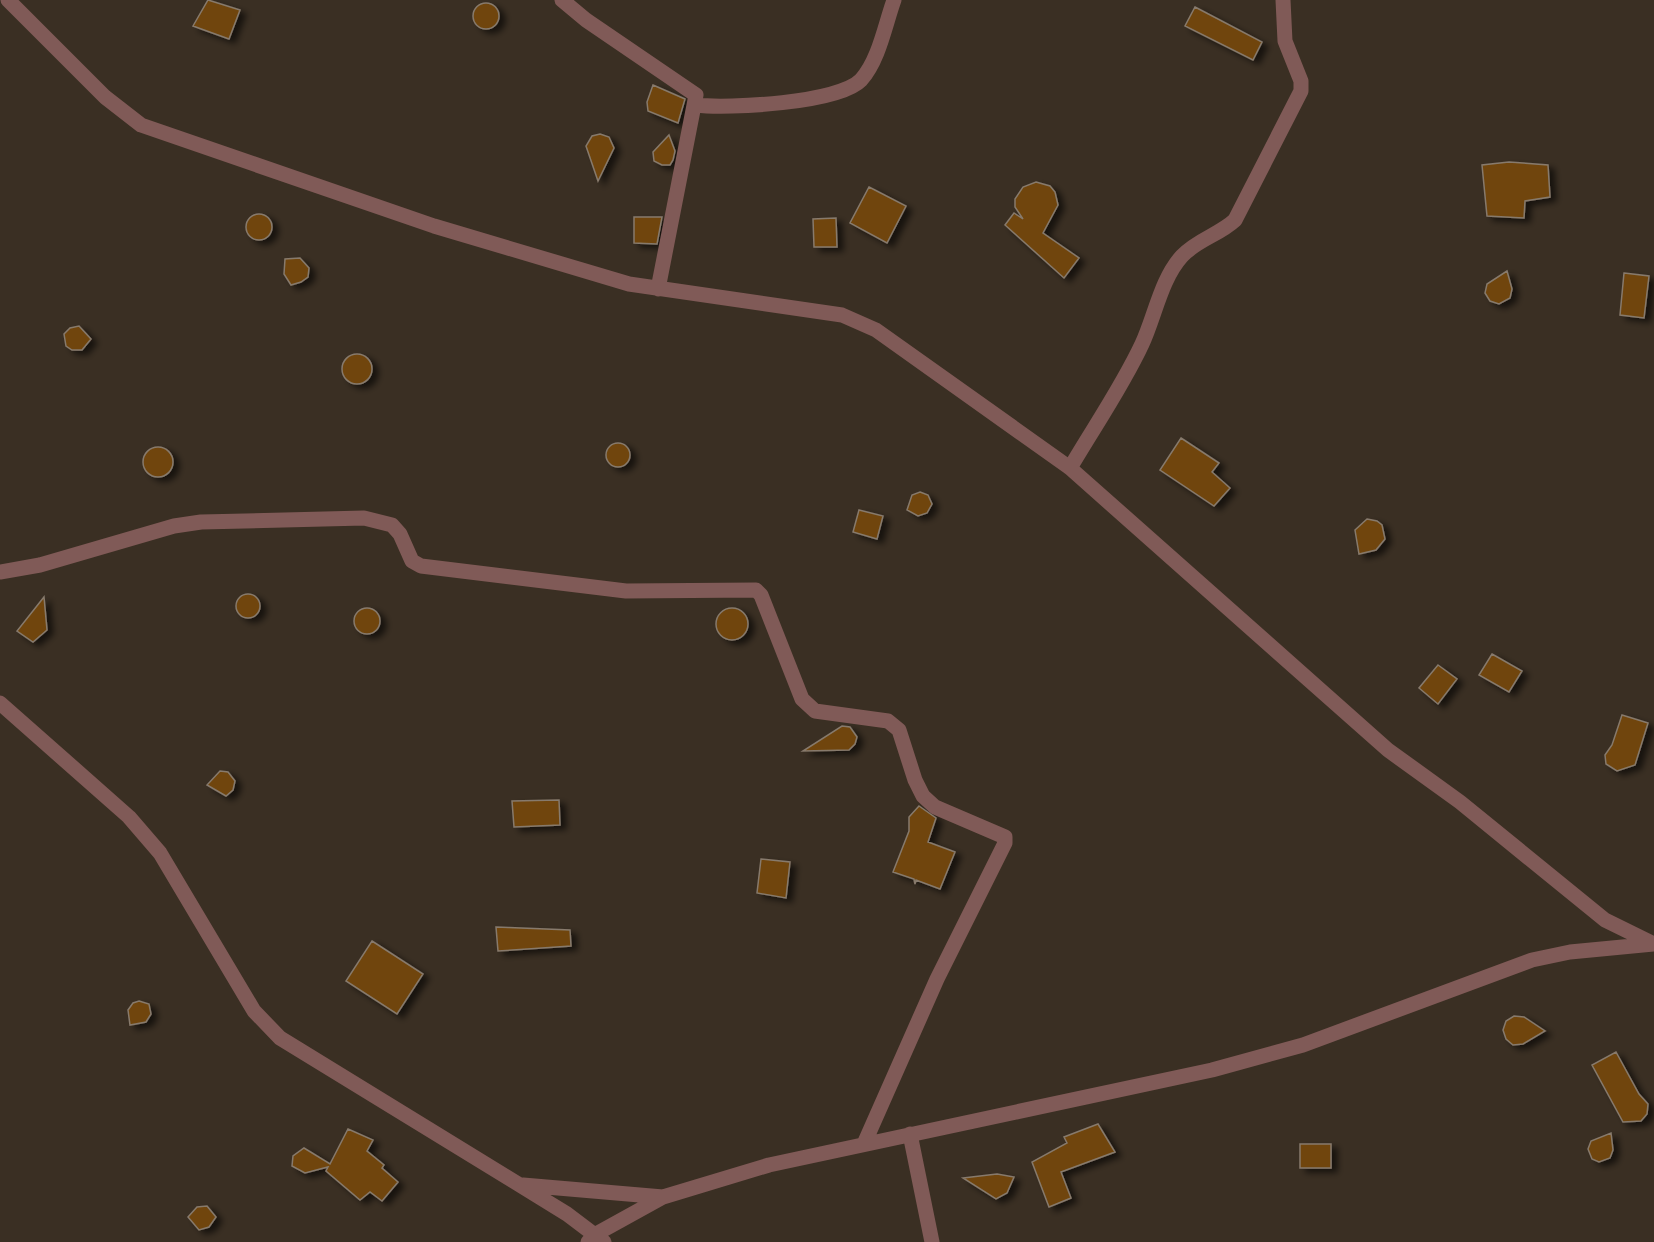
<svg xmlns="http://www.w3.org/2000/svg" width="1654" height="1242" font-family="'PT Sans',sans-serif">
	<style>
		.building { fill: #70450b; stroke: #877a6c; stroke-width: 1.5; filter: url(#shadow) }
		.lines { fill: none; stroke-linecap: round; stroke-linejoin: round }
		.minor { stroke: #805a57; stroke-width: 15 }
	</style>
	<defs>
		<filter id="shadow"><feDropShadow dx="6" dy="4" stdDeviation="3" flood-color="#0009"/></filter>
	</defs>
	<rect width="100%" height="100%" fill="#3a2f23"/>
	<path class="building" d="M208 0 240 10 229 39 193 26Z
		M473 16a13 13 0 1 1 26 0a13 13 0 1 1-26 0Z
		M1195 7 1262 42 1253 60 1185 26Z
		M653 85 685 99 678 123 648 111 647 102Z
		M600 134 609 137 614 148 598 181 586 146 592 136Z
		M669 135 675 151 673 160 670 165H662L654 161 653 152Z
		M1509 162 1548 165 1550 197 1525 201 1524 218 1487 216 1482 165Z
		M1036 182 1050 186 1055 192 1058 205 1043 233 1079 258 1064 278 1005 225 1014 213 1023 219 1015 207V199L1023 187Z
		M869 187 906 206 887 243 850 223Z
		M246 227a13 13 0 1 1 26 0a13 13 0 1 1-26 0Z
		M634 217H662L657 244 634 243Z
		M836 218 837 247H814L813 219Z
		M300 258 309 268 308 277 301 282 291 285 284 274 285 259Z
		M1507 271 1512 289 1510 298 1499 304 1490 301 1485 293 1487 284Z
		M1624 273 1649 276 1644 318 1620 315Z
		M79 326 91 339 82 350H72L66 346 64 334 70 328Z
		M342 369a15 15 0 1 1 30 0a15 15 0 1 1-30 0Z
		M1181 438 1219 463 1212 472 1230 488 1214 506 1160 470Z
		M606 455a12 12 0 1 1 24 0a12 12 0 1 1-24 0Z
		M143 462a15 15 0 1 1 30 0a15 15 0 1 1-30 0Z
		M920 492 928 495 932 504 927 513 918 516 907 510 912 495Z
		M859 510 883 516 877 539 853 532Z
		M1367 519 1377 521 1382 525 1385 539 1376 550 1359 554 1355 530Z
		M236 606a12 12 0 1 1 24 0a12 12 0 1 1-24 0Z
		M44 597 47 630 33 642 17 631Z
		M716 624a16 16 0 1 1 32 0a16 16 0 1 1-32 0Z
		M354 621a13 13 0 1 1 26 0a13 13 0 1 1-26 0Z
		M1492 654 1522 671 1509 692 1479 675Z
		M1438 665 1457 679 1438 704 1419 688Z
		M1622 715 1648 723 1635 765 1617 771 1606 764 1605 755 1612 745Z
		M842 726 850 727 857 737 855 744 849 750 803 751Z
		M220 771 228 772 235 781 233 790 226 796 207 785Z
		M559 800 560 825 514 827 512 801Z
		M919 806 936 818 928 842 955 852 940 889 916 880 915 884 914 879 893 872 909 831V817Z
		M761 859 790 862 786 898 757 893Z
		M496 927 570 930 571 946 498 951Z
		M372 941 423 974 397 1014 346 981Z
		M139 1001 149 1004 151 1014 146 1022 130 1025 128 1010 133 1003Z
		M1514 1016 1524 1017 1545 1031 1523 1044 1513 1045 1506 1039 1503 1030 1506 1021Z
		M1616 1052 1639 1094 1648 1104 1647 1114 1641 1121 1623 1122 1592 1065Z
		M1098 1124 1115 1152 1061 1172 1071 1198 1049 1207 1032 1162 1067 1143 1064 1137Z
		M348 1129 373 1140 367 1151 384 1165 382 1168 398 1182 382 1201 370 1192 360 1200 326 1171 328 1167 305 1173 292 1166 293 1156 304 1148 330 1164Z
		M1611 1133 1613 1150 1610 1158 1599 1162 1592 1159 1588 1149 1591 1141Z
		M1300 1144H1331V1168H1300Z
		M997 1174 1014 1177 1007 1193 996 1199 963 1178Z
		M207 1206 216 1217 209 1227 199 1230 188 1217 197 1207Z"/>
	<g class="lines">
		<path class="minor" d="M8 0 105 97 141 125 434 226 629 284 842 315 876 330 1070 468 1388 750 1460 802 1605 920 1654 944
			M562 0 586 20 696 95 658 289
			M696 105C728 109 839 103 861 80 879 60 885 25 894 0
			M1070 468C1094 427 1122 387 1142 344 1155 316 1161 279 1182 256 1198 239 1219 235 1235 220L1301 91V81L1285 41 1283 0
			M0 572 40 565 174 526 201 522 364 518 392 525 400 534 412 561 421 566 626 591 756 590 761 595 802 699 815 711 888 721 899 730 915 780 923 796 935 807 1005 837V843L937 979 864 1144
			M0 703 129 817 160 853 254 1011 280 1038 567 1214 604 1242
			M910 1134 932 1242
			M523 1185 663 1197
			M588 1242 596 1234 663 1197 769 1165 1212 1070 1303 1045 1532 960 1570 952 1654 944"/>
	</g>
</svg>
